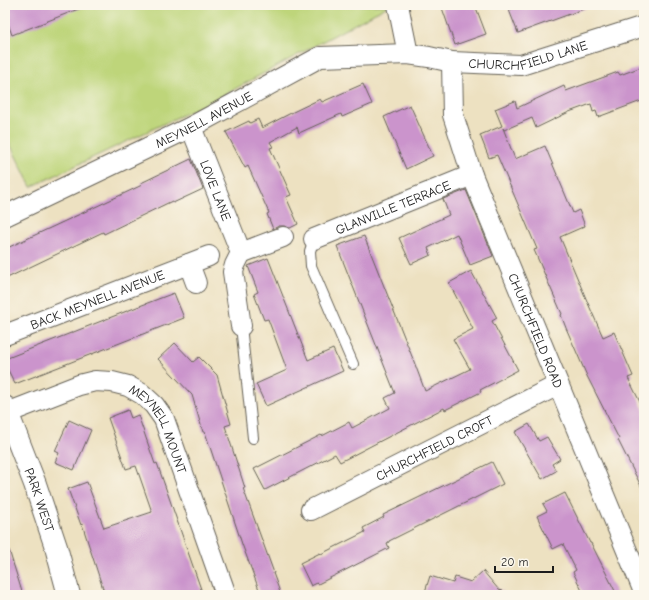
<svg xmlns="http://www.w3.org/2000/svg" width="649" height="600" font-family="'Comic Neue',sans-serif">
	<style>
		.green { fill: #bed57a; stroke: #6d784b }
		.building { fill: #cb94cc }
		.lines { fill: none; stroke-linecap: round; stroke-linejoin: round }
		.service-casing { stroke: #656156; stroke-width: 12 }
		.minor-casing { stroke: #656156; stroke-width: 22 }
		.tertiary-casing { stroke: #656156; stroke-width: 24 }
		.service { stroke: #fff; stroke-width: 10 }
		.minor { stroke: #fff; stroke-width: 20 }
		.tertiary { stroke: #fff; stroke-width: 22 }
		.labels { text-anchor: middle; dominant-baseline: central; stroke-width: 3; stroke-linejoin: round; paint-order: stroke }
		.street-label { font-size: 13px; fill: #1c1c1c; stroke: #fbf7ec }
	</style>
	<rect width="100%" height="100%" fill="#fbf7ec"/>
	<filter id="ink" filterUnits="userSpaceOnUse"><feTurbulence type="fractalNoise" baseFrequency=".025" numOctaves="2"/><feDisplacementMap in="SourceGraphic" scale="8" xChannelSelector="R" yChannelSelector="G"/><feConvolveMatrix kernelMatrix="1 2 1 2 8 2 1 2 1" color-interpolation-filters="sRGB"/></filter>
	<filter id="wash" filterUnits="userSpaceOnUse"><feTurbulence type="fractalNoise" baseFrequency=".012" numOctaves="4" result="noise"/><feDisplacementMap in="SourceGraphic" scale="16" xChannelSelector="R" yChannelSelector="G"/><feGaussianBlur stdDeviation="0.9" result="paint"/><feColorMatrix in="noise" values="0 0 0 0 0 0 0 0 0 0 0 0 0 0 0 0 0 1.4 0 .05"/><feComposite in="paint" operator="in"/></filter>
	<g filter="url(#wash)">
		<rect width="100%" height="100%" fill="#ede1c1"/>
		<path class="green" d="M5 5H390L220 97 31 187 5 134Z"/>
		<g id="blocks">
			<path class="building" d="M5 5H86V6L12 35 5 15Z
				M441 5H475L486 34 455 45Z
				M523 5H589V7L518 33 509 10Z
				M644 66V100L598 117 596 111 593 112 591 104 569 112 536 128 532 118 504 130 503 128 515 159 545 146 573 213 579 210 585 226 560 237 587 301 603 337 614 332 633 376 628 378 644 410V492L618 440 619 439 587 376 566 328 561 315 562 314 534 250 537 249 497 155 489 158 480 135 502 126 495 109 515 101 517 108 564 86 566 91 618 72 620 75Z
				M363 84 372 104 342 117 341 114 299 133 297 127 270 142 273 147 270 148 291 195 286 197 298 224 290 228 284 226H279L273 229 267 214 269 213 248 166 245 168 226 132 249 121 250 123 258 119 262 128 293 112 320 99 322 102Z
				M410 105 433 156 406 169 384 117Z
				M191 159 203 189 173 203 172 201 104 234 103 232 5 279V249L123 194 142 185 141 183Z
				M466 190 493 256 470 265 457 234 428 248 431 255 411 264 399 238 449 215 443 199Z
				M364 236 413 359 425 391 470 369 453 339 473 329 449 283 471 271 497 318 492 321 518 370 480 390 481 392 445 410 444 408 340 462 335 454 265 490 254 469 321 435 322 436 349 422 352 428 390 408 385 398 395 393 337 246Z
				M268 258 308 360 333 349 343 371 266 406 256 384 287 370 268 319 264 320 254 294 258 292 248 266Z
				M174 293 184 318 15 384 5 364V359L137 307Z
				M175 343 193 362 199 357 217 375 231 424 225 426 245 488H243L274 573H273L281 595H261L242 544 205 432H203L192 395 158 359Z
				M128 410 131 418 138 415 155 464 157 463 203 595H105L82 524 81 525 68 489 87 482 104 528 152 512 136 466 126 469 108 418Z
				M69 420 91 430 74 470 55 462 59 453 55 451Z
				M529 424 539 441 547 437 560 459 552 464 556 471 542 479 515 432Z
				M492 462 503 484 389 541V542L387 543 389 548 318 584 317 583 311 586 300 563 320 553 321 554 365 532 363 528 384 517 383 515Z
				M565 493 590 543H591L617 595H584L573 572 576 570 563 544 553 549 537 516 547 511 543 504Z
				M5 550H9L23 595H5Z
				M483 571 499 590 503 591 502 594 503 595H424L430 576 453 583 455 577 471 582Z"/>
		</g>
	</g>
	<g filter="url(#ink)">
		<use href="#blocks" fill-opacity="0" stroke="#656156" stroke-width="1"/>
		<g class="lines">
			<g class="service-casing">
				<path id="service" d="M314 239 310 251 311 266 353 364
					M241 326 253 438"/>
			</g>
			<g class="minor-casing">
				<g id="minor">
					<path d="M398 5 408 54"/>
					<path id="s1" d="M452 62 453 115 472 175 644 592"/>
					<path id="s2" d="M191 127 241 253 235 265 233 272 241 326"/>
					<path id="s3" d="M5 216 191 127 320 57 408 54 429 57 452 62 521 65 644 26"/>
					<path id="s4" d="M314 239 472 175"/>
					<path d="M241 253 283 237"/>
					<path d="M189 264 196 283"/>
					<path id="s5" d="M5 335 209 256"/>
					<path id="s6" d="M7 413 79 385 95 381 112 382 128 386 142 394 154 405 164 419 226 595"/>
					<path id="s7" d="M311 510 558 385"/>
				</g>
			</g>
			<g class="tertiary-casing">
				<g id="tertiary">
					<path id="s8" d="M5 407 35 484 56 547 69 595"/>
				</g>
			</g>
			<use href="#service" class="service"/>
			<use href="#minor" class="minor"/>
			<use href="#tertiary" class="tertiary"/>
		</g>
	</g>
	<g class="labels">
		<g class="street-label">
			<text stroke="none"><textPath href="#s3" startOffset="563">CHURCHFIELD LANE</textPath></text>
			<text stroke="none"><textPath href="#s3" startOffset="221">MEYNELL AVENUE</textPath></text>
			<text stroke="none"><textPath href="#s2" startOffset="68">LOVE LANE</textPath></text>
			<text stroke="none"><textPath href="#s4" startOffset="85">GLANVILLE TERRACE</textPath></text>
			<text stroke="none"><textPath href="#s5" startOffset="99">BACK MEYNELL AVENUE</textPath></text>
			<text stroke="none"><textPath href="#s1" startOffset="284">CHURCHFIELD ROAD</textPath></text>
			<text stroke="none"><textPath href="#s6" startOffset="182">MEYNELL MOUNT</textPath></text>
			<text stroke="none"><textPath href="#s7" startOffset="138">CHURCHFIELD CROFT</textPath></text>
			<text stroke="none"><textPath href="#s8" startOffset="99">PARK WEST</textPath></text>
		</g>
	</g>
	<rect width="649" height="600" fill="none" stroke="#fbf7ec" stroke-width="20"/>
	<path d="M495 566v6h58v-6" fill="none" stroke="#1c1c1c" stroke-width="2"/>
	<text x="501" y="566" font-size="12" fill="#1c1c1c" stroke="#fbf7ec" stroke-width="3" paint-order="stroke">20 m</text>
</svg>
